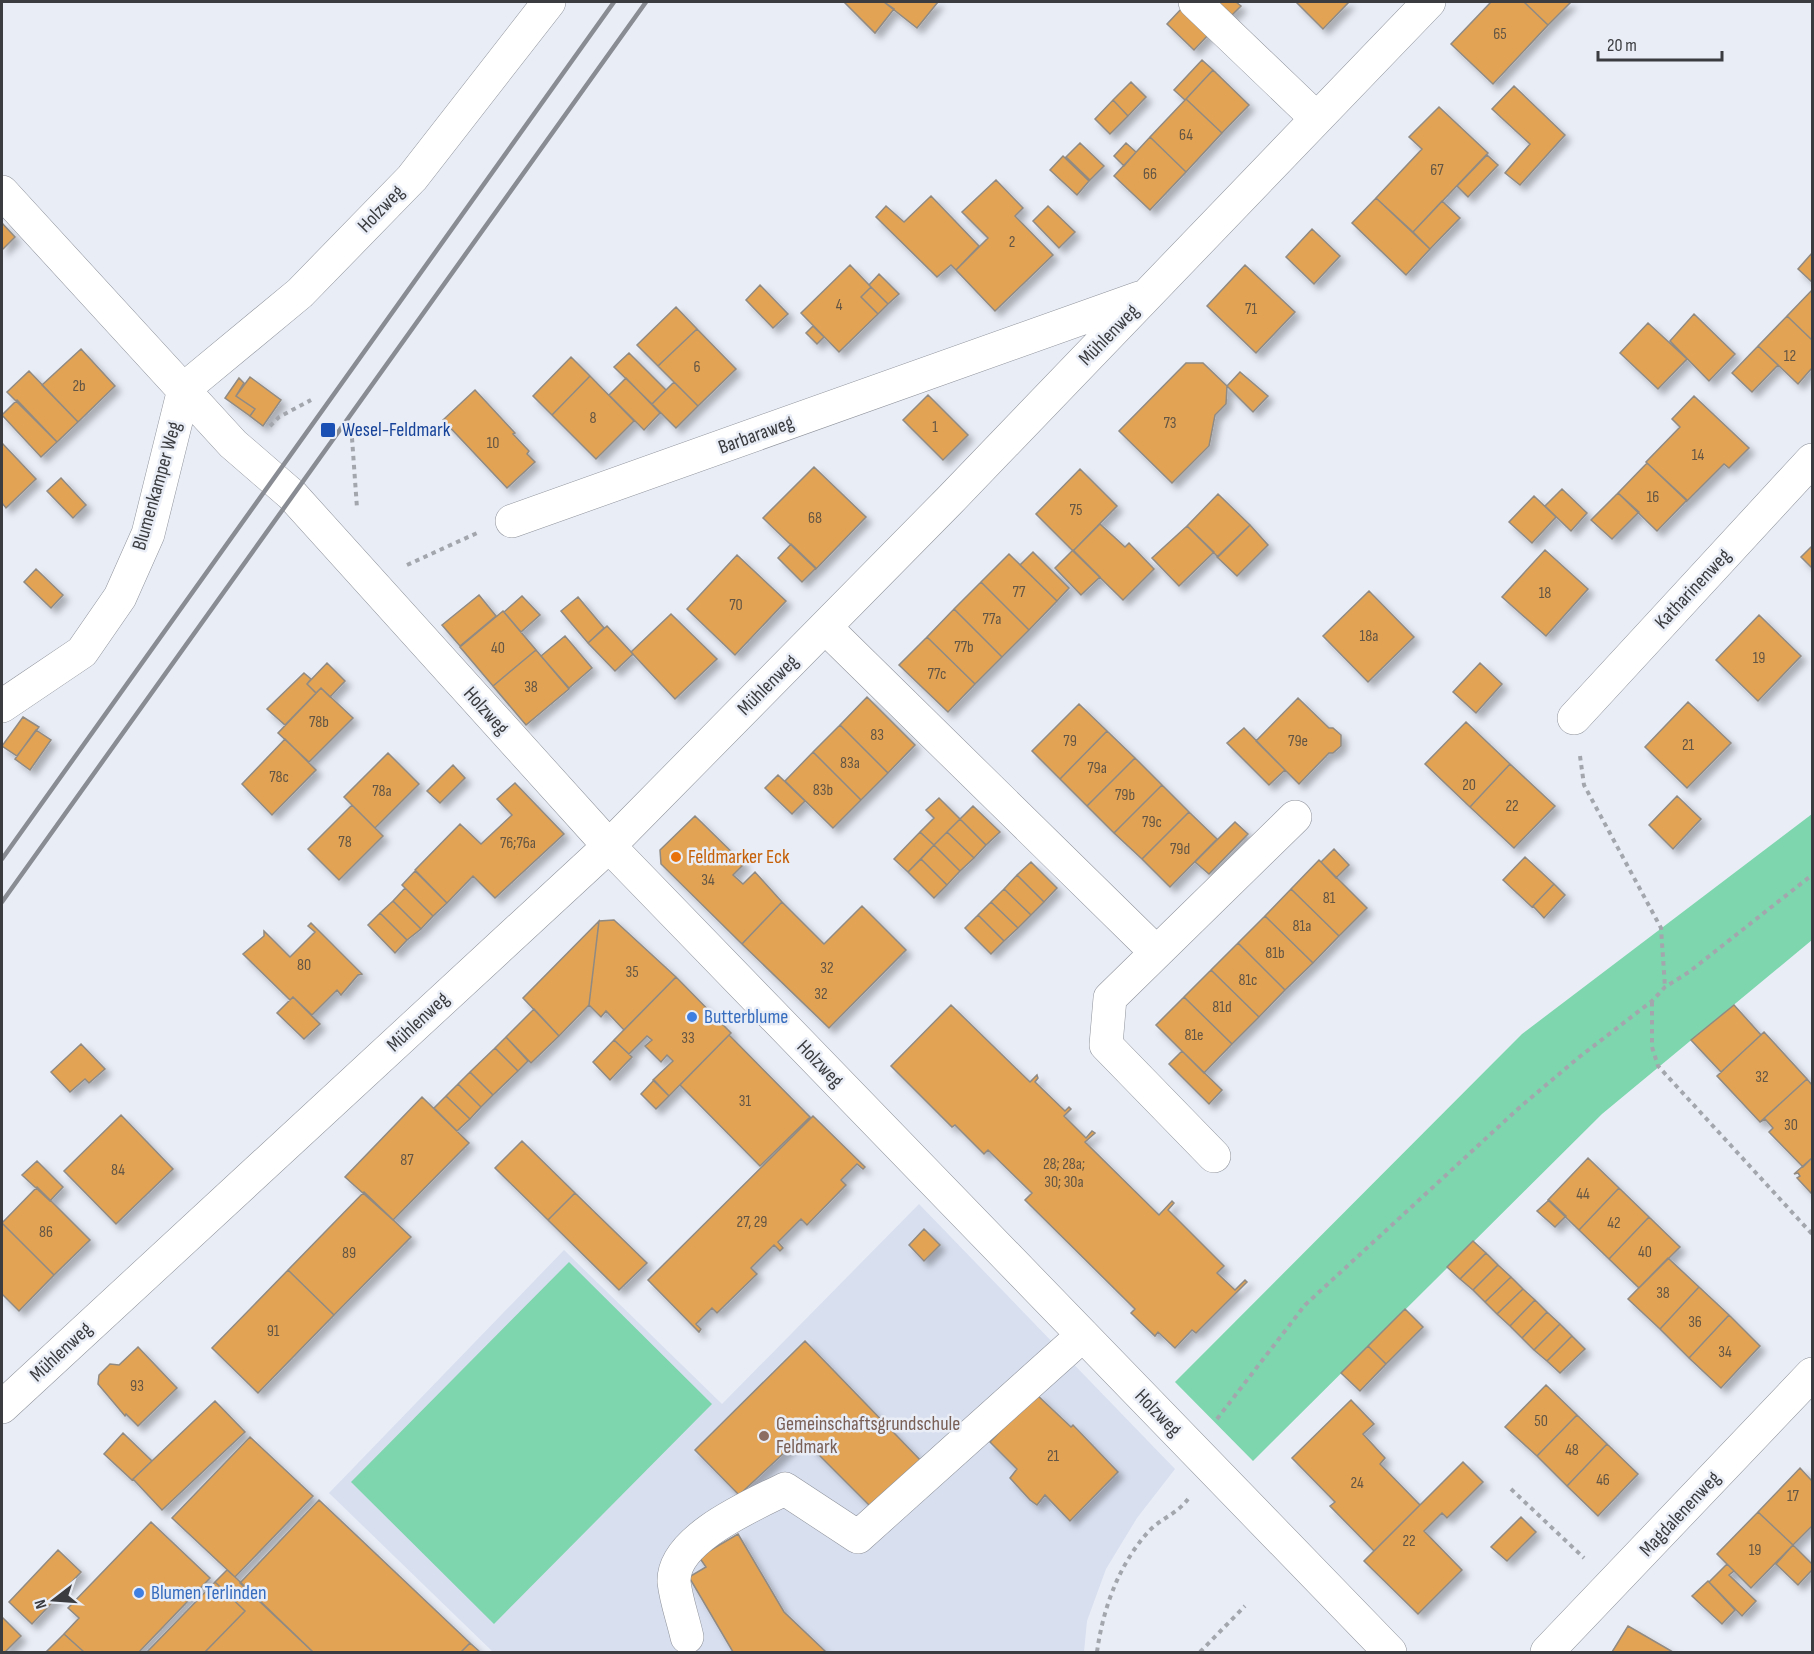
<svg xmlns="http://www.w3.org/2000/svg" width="1814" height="1654" font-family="'Sofia Sans Condensed',sans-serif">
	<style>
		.built { fill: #d8dfef }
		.green { fill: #7dd6ad }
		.building { fill: #e2a355; stroke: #908a82; stroke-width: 1.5; filter: url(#shadow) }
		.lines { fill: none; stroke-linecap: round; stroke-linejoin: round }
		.minor-casing { stroke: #8e929a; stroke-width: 34 }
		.path { stroke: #a3a7ad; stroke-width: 4; stroke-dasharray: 4.5 4.5; stroke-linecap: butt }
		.minor { stroke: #fff; stroke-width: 33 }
		.rail { stroke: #898c92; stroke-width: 4.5 }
		.transit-dot { fill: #1a4fb4; stroke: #e9edf6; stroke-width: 2 }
		.food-dot { fill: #e8710a; stroke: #e9edf6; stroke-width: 2 }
		.shop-dot { fill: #3f7fe0; stroke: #e9edf6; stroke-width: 2 }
		.education-dot { fill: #8d6e63; stroke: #e9edf6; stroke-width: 2 }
		.labels { text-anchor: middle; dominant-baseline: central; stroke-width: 5; stroke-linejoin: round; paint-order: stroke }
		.number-label { font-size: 16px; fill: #645644 }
		.street-label { font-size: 20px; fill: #3a3c3f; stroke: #e9edf6 }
		.transit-label { font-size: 20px; fill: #164399; stroke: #e9edf6; text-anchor: start }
		.food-label { font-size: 20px; fill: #c56008; stroke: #e9edf6; text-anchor: start }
		.shop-label { font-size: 20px; fill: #366cbe; stroke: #e9edf6; text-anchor: start }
		.education-label { font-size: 20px; fill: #785e54; stroke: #e9edf6; text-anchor: start }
	</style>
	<defs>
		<filter id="shadow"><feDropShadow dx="5.5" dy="5.5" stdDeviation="3" flood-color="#0004"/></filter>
	</defs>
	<rect width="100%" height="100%" fill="#e9edf6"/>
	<path class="built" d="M919 1204 1175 1469 1137 1518 1106 1569 1087 1621 1084 1652H493L329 1493 564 1250 722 1404Z"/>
	<path class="green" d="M1812 814V940L1602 1114 1253 1461 1175 1382 1522 1034Z
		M569 1262 712 1404 494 1624 351 1482Z"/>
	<path class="building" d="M844 2H884L894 9 875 33Z
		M884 2H938L917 28Z
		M1211 2H1236L1241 6 1228 19Z
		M1296 2H1349L1323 29Z
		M1491 2H1524L1548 25 1493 84 1451 44Z
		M1524 2H1571L1548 25Z
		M1182 8 1209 34 1194 50 1167 24Z
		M1202 60 1213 70 1185 100 1174 90Z
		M1213 70 1249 105 1222 133 1186 99Z
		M1131 82 1146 97 1128 116 1113 100Z
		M1514 86 1565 135 1520 185 1505 173 1530 144 1492 109Z
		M1186 99 1222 133 1186 172 1150 137Z
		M1113 100 1128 116 1110 134 1095 119Z
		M1439 107 1488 153 1413 232 1376 198 1422 149 1409 137Z
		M1150 137 1186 172 1150 210 1114 176Z
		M1080 143 1104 166 1090 180 1066 157Z
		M1126 143 1136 152 1124 166 1114 156Z
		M1487 155 1498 165 1468 197 1457 186Z
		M1063 156 1089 181 1077 195 1050 170Z
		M996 180 1023 208 1015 216 1053 255 995 311 956 270 988 238 962 212Z
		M931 196 979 246 956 270 951 265 937 277 876 217 886 206 904 222Z
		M1376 198 1430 249 1406 275 1352 223Z
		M1442 201 1460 218 1430 249 1413 232Z
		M1048 206 1075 232 1059 248 1033 221Z
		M2 223 15 237 2 250Z
		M1312 229 1340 256 1314 284 1286 257Z
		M1812 253V282L1798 269Z
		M850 265 871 287 861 297 878 314 839 352 801 313Z
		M1245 265 1295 312 1256 353 1207 306Z
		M879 274 899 294 888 304 869 285Z
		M760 285 788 314 773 328 746 300Z
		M871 287 888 304 878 314 861 297Z
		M1812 290V340L1787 316Z
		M676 307 697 329 658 366 637 345Z
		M1694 314 1735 354 1709 381 1670 341Z
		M1787 316 1812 340V368L1798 384 1758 346Z
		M1648 323 1687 359 1658 389 1620 353Z
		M813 326 824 337 817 344 806 333Z
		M697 329 736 369 698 406 658 366Z
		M1758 346 1778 365 1752 392 1732 373Z
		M81 349 115 386 78 422 42 385Z
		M629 353 666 390 652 404 614 367Z
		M571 357 590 376 552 415 533 396Z
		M1186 363H1203L1227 386 1226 404 1215 415 1209 446 1172 483 1119 431Z
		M29 371 78 422 57 442 7 392Z
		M1240 372 1268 396 1253 412 1227 386Z
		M590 376 634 421 596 459 552 415Z
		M250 377 281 400 263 426 250 416 255 409 236 396Z
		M239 378 244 383 236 396 255 409 250 416 225 398Z
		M626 378 660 413 644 430 609 395Z
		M674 382 698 406 676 428 652 404Z
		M475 390 515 433 513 434 529 451 527 454 535 462 507 488 443 420Z
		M928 395 968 435 943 460 903 420Z
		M1694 396 1749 448 1729 468 1724 464 1687 501 1646 462 1680 427 1672 419Z
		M17 400 57 442 41 457 2 415Z
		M2 443 36 479 6 508 2 503Z
		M1647 463 1687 500 1657 531 1618 493Z
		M814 467 866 517 816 569 763 518Z
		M1080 469 1117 506 1073 551 1036 514Z
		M61 478 86 505 73 518 47 491Z
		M1562 489 1587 513 1571 531 1545 506Z
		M1618 493 1639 512 1612 539 1591 520Z
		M1218 494 1250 525 1218 557 1187 526Z
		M1534 496 1556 517 1532 543 1509 522Z
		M1100 524 1125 547 1129 543 1154 569 1123 600 1073 551Z
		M1250 525 1268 545 1237 576 1217 557Z
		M1187 526 1214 552 1179 586 1152 558Z
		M791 544 816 568 802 582 778 558Z
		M1812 546V568L1801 557Z
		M1073 550 1100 577 1081 595 1055 568Z
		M1545 550 1588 589 1546 636 1502 597Z
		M1033 552 1069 588 1057 601 1020 565Z
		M1009 554 1057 601 1029 630 981 582Z
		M737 555 786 601 735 655 687 609Z
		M36 569 63 595 51 608 24 582Z
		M981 582 1029 630 1002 657 954 609Z
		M1369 591 1414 637 1368 682 1323 636Z
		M479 595 496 616 460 646 442 625Z
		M522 596 540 615 521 632 504 612Z
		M578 597 604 628 588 643 561 611Z
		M954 609 1002 657 975 684 927 637Z
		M503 611 536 650 493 686 460 647Z
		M671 614 717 659 675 699 631 652Z
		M1759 615 1801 656 1758 701 1716 660Z
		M607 626 633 654 615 671 588 643Z
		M565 636 592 668 569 688 541 656Z
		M927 637 975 684 948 712 899 665Z
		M536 650 569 689 526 725 493 686Z
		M327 663 345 681 330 697 321 688 316 693 307 684Z
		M1480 663 1502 684 1476 713 1453 692Z
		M304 673 311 679 307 684 316 693 285 725 267 709Z
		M321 688 353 718 309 762 278 733Z
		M867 697 915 745 888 773 840 725Z
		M1298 698 1329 728H1333L1341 735V746L1333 753H1329L1299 784 1256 741Z
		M1688 702 1731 743 1687 788 1645 747Z
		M1079 704 1107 731 1060 779 1032 751Z
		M23 717 39 727 17 756 2 746Z
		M1466 722 1510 764 1470 807 1425 764Z
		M840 725 888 773 861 800 813 752Z
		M1244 728 1285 770 1269 785 1227 743Z
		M36 730 51 740 30 770 15 759Z
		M1107 731 1135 758 1087 806 1060 779Z
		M285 739 316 770 272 815 242 784Z
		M813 752 861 800 833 828 785 781Z
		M388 753 419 784 375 828 344 797Z
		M1135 758 1162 785 1114 833 1087 806Z
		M1510 764 1555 806 1514 848 1470 807Z
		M453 765 465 778 440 803 427 791Z
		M778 775 805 801 792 814 765 788Z
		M515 783 564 834 495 898 473 876 447 903 415 870 460 824 481 844 512 815 497 799Z
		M1162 785 1189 812 1142 859 1114 833Z
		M1677 796 1701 819 1673 849 1649 825Z
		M939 798 960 819 934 845 920 832 934 818 926 810Z
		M352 805 383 836 339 880 308 849Z
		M973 806 1000 832 986 845 960 819Z
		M1189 812 1217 839 1170 887 1142 859Z
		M695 816 744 864 733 875 743 884 755 872 782 902 742 944 661 864 660 850Z
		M960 819 986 845 974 858 947 832Z
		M1235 822 1248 834 1209 874 1195 862Z
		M920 832 934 845 908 872 894 859Z
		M947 832 974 858 960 871 934 845Z
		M934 845 960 871 947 885 921 859Z
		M1334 849 1349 865 1336 878 1321 862Z
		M1525 857 1554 884 1532 907 1503 880Z
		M921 859 947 885 934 898 908 872Z
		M1319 860 1367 908 1339 936 1291 889Z
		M1031 862 1057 888 1044 902 1017 875Z
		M415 871 447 903 433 916 402 885Z
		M1017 875 1044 902 1031 915 1004 889Z
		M1554 884 1565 895 1544 918 1533 906Z
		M405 888 433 916 421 929 393 901Z
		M1004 889 1031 915 1018 928 991 902Z
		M1291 889 1339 936 1313 963 1265 916Z
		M393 901 421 929 407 940 380 913Z
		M782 902 824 944 862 906 906 950 829 1028 742 944Z
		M991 902 1018 928 1004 941 978 915Z
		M380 913 407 940 395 953 368 925Z
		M978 915 1004 941 991 954 965 928Z
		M1265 916 1313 963 1285 990 1238 943Z
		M614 920 676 977 624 1030 606 1011 601 1017 589 1005 599 921Z
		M599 921 589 1005 559 1036 523 998Z
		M311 923 362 974 358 975 341 995 337 990 312 1015 293 997 290 1000 243 954 264 936V931L290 957 315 932 308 926Z
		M1238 943 1285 990 1259 1017 1211 970Z
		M1211 970 1259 1017 1232 1044 1184 997Z
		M676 977 731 1033 669 1096 653 1080 673 1061 667 1055 661 1062 645 1046 652 1040 647 1036 629 1054 614 1040Z
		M293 997 320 1024 304 1039 277 1013Z
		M1184 997 1232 1044 1204 1073 1156 1025Z
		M951 1005 1030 1082 1037 1075 1038 1078 1035 1082 1065 1111 1069 1107 1071 1109 1064 1116 1086 1138 1092 1131 1095 1133 1085 1142 1159 1215 1172 1201 1174 1203 1168 1210 1224 1266 1217 1273 1235 1290 1245 1280 1247 1282 1196 1333 1192 1330 1175 1348 1158 1332 1155 1336 1131 1313 1135 1309 1025 1200 1032 1193 988 1150 984 1154 955 1125 952 1127 891 1066Z
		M1734 1005 1761 1035 1721 1072 1691 1040Z
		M534 1009 559 1036 531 1063 506 1037Z
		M1764 1032 1807 1079 1760 1122 1717 1076Z
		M729 1035 810 1117 760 1166 680 1085Z
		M506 1037 528 1061 518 1071 495 1048Z
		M614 1040 632 1057 610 1080 593 1062Z
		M81 1044 105 1069 89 1083 85 1079 70 1092 51 1072Z
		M495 1048 518 1071 493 1095 470 1072Z
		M1182 1051 1222 1090 1209 1104 1169 1064Z
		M470 1072 493 1095 481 1107 458 1084Z
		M1807 1079 1812 1085V1158L1803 1167 1769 1132 1773 1128 1765 1119 1760 1122Z
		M654 1080 669 1096 656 1109 641 1094Z
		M458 1084 481 1107 470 1119 446 1096Z
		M446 1096 470 1119 457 1131 434 1108Z
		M422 1097 469 1143 393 1220 345 1177Z
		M121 1115 173 1169 116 1224 64 1171Z
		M813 1116 865 1167 863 1169 857 1164 841 1180 846 1185 807 1225 801 1219 778 1242 783 1248 780 1251 774 1245 751 1268 757 1274 717 1313 712 1308 696 1324 701 1329 699 1332 648 1280Z
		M522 1141 575 1193 548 1220 495 1168Z
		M1588 1158 1619 1188 1579 1230 1548 1200Z
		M1812 1158V1194L1797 1178 1800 1176 1798 1173 1794 1174Z
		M37 1161 63 1187 50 1201 22 1175Z
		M37 1187 90 1240 54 1275 2 1223Z
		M1619 1188 1649 1217 1609 1259 1579 1230Z
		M364 1192 411 1237 334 1315 288 1270Z
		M575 1193 647 1263 619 1290 548 1220Z
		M1549 1200 1566 1216 1555 1227 1537 1211Z
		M1649 1217 1680 1247 1639 1288 1609 1259Z
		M2 1223 54 1275 19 1311 2 1294Z
		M924 1229 940 1245 924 1261 909 1245Z
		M1473 1241 1486 1253 1460 1279 1447 1267Z
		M1486 1253 1498 1265 1473 1290 1460 1279Z
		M1668 1258 1699 1287 1660 1329 1628 1299Z
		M1498 1265 1511 1277 1485 1302 1473 1290Z
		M288 1270 334 1315 258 1393 212 1348Z
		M1511 1277 1523 1289 1497 1314 1485 1302Z
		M1699 1287 1729 1315 1689 1358 1660 1329Z
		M1523 1289 1535 1300 1510 1326 1497 1314Z
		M1535 1300 1547 1312 1522 1338 1510 1326Z
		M1405 1309 1423 1327 1386 1364 1368 1346Z
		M1547 1312 1560 1324 1534 1350 1522 1338Z
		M1729 1315 1760 1346 1721 1388 1689 1358Z
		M1560 1324 1572 1336 1547 1361 1534 1350Z
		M1572 1336 1585 1349 1560 1373 1547 1361Z
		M805 1341 926 1466 876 1512 801 1437 739 1495 695 1450Z
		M1368 1346 1386 1364 1360 1391 1341 1373Z
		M138 1347 177 1388 138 1426 126 1414 125 1416 98 1384 99 1375 110 1364 119 1365Z
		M1546 1385 1577 1415 1537 1456 1505 1427Z
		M1036 1394 1071 1427 1073 1425 1118 1472 1070 1521 1045 1495 1037 1505 1030 1500 1010 1478 1017 1469 990 1442Z
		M1351 1400 1374 1424 1363 1434 1385 1458 1380 1464 1420 1505 1374 1551 1330 1506 1335 1502 1292 1458Z
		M215 1401 245 1432 162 1510 133 1479Z
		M1577 1415 1607 1444 1567 1486 1537 1456Z
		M123 1433 152 1461 132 1480 104 1454Z
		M250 1437 313 1496 235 1577 172 1518Z
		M1607 1444 1638 1474 1598 1516 1567 1486Z
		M1463 1462 1483 1482 1447 1518 1442 1513 1424 1531 1462 1570 1418 1614 1364 1561Z
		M1800 1468 1812 1481V1526L1793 1545 1758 1512Z
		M319 1500 470 1643 461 1652H313L240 1583Z
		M1758 1512 1793 1545 1751 1588 1717 1554Z
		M1521 1517 1536 1532 1507 1561 1491 1547Z
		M151 1522 210 1578 139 1652H84L64 1634 79 1618 68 1608Z
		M738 1534 784 1612 826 1652H733L689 1577 706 1567 699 1557Z
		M1793 1545 1812 1564V1570L1798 1585 1776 1564Z
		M58 1550 81 1572 32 1624 9 1602Z
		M1727 1564 1734 1571 1729 1575 1756 1601 1742 1616 1709 1582Z
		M227 1570 235 1577 313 1652H205L245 1611 215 1582Z
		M1708 1581 1735 1610 1722 1624 1692 1596Z
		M215 1582 245 1611 205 1652H147Z
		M2 1617 21 1636 5 1652H2Z
		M1628 1626 1673 1652H1612Z
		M64 1634 84 1652H46Z
		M470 1643 480 1652H461Z"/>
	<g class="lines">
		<g class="minor-casing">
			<path id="minor" d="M1195 2 1315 117
				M2 192 233 444 292 495 609 846 1390 1652
				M512 521 1139 298
				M825 627 1155 951
				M2 706 82 652 120 597 148 534 184 389 300 293 412 178 549 2
				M1574 718 1812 460
				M1214 1156 1106 1045 1110 998 1295 817
				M2 1407 609 846 950 500 1429 2
				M687 1637C683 1619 676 1600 674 1582 672 1539 753 1505 785 1489L858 1537 1083 1335
				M1547 1652 1812 1374"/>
		</g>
		<path class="path" d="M270 426 279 417 311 400
			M352 438 357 508
			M407 565 477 533
			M1580 756 1584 785 1661 928 1665 987
			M1652 1002V1047L1658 1066 1812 1234
			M1217 1419 1305 1305 1520 1107 1578 1058 1652 1001 1665 987 1689 972 1812 875
			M1511 1489 1584 1558
			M1097 1652C1103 1608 1119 1564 1149 1531 1160 1519 1177 1514 1188 1499
			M1200 1652 1245 1606"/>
		<use href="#minor" class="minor"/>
		<path class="rail" d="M2 859 614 2
			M2 902 646 2"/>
	</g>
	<rect class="transit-dot" x="320" y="422" width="16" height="16" rx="3"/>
	<circle class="food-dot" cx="676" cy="857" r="6"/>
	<g class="shop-dot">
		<circle cx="692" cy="1017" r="6"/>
		<circle cx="139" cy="1593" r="6"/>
	</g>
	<circle class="education-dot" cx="764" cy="1436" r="6"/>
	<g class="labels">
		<g class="number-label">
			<text x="1500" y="34">65</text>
			<text x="1186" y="135">64</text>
			<text x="1437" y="170">67</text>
			<text x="1150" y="174">66</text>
			<text x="1012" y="242">2</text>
			<text x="839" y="305">4</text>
			<text x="1251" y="309">71</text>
			<text x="1790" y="356">12</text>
			<text x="697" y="367">6</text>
			<text x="79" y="386">2b</text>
			<text x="593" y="418">8</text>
			<text x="1170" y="423">73</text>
			<text x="935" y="427">1</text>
			<text x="493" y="443">10</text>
			<text x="1698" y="455">14</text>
			<text x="1653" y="497">16</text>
			<text x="1076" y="510">75</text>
			<text x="815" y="518">68</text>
			<text x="1019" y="592">77</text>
			<text x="1545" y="593">18</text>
			<text x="736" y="605">70</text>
			<text x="992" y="619">77a</text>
			<text x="1369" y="636">18a</text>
			<text x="964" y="647">77b</text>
			<text x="498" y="648">40</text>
			<text x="1759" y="658">19</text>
			<text x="937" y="674">77c</text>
			<text x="531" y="687">38</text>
			<text x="319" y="722">78b</text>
			<text x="877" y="735">83</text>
			<text x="1070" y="741">79</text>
			<text x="1298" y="741">79e</text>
			<text x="1688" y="745">21</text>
			<text x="850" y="763">83a</text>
			<text x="1097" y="768">79a</text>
			<text x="279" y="777">78c</text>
			<text x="1469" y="785">20</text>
			<text x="823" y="790">83b</text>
			<text x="382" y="791">78a</text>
			<text x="1125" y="795">79b</text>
			<text x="1512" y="806">22</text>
			<text x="1152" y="822">79c</text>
			<text x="345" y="842">78</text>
			<text x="518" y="843">76;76a</text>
			<text x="1180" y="849">79d</text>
			<text x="708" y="880">34</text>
			<text x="1329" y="898">81</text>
			<text x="1302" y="926">81a</text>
			<text x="1275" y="953">81b</text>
			<text x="304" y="965">80</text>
			<text x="827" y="968">32</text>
			<text x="632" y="972">35</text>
			<text x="1248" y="980">81c</text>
			<text x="821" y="994">32</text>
			<text x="1222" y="1007">81d</text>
			<text x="1194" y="1035">81e</text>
			<text x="688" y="1038">33</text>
			<text x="1762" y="1077">32</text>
			<text x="745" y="1101">31</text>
			<text x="1791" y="1125">30</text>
			<text x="407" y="1160">87</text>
			<text x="1064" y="1164">28; 28a;<tspan x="1064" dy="18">30; 30a</tspan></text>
			<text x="118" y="1170">84</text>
			<text x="1583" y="1194">44</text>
			<text x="752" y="1222">27, 29</text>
			<text x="1614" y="1223">42</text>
			<text x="46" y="1232">86</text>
			<text x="1645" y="1252">40</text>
			<text x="349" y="1253">89</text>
			<text x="1663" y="1293">38</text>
			<text x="1695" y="1322">36</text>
			<text x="273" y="1331">91</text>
			<text x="1725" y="1352">34</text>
			<text x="137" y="1386">93</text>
			<text x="1541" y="1421">50</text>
			<text x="1572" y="1450">48</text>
			<text x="1053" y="1456">21</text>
			<text x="1603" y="1480">46</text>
			<text x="1357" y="1483">24</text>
			<text x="1793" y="1496">17</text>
			<text x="1409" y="1541">22</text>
			<text x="1755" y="1550">19</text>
		</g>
		<g class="street-label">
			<text transform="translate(381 209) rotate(-46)">Holzweg</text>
			<text transform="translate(1109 335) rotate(-46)">Mühlenweg</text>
			<text transform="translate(756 435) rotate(-20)">Barbaraweg</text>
			<text transform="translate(157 486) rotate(-74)">Blumenkamper Weg</text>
			<text transform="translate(1693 589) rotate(-47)">Katharinenweg</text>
			<text transform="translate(768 685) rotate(-45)">Mühlenweg</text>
			<text transform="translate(486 711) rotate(48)">Holzweg</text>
			<text transform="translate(418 1022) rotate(-43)">Mühlenweg</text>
			<text transform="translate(820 1064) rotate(46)">Holzweg</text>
			<text transform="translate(61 1352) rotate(-43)">Mühlenweg</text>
			<text transform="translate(1158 1413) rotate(46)">Holzweg</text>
			<text transform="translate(1680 1514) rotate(-47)">Magdalenenweg</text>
		</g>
		<g class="transit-label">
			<text x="342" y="430">Wesel-Feldmark</text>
		</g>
		<g class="food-label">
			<text x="688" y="857">Feldmarker Eck</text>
		</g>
		<g class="shop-label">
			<text x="704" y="1017">Butterblume</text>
			<text x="151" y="1593">Blumen Terlinden</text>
		</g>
		<g class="education-label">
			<text x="776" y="1424">Gemeinschaftsgrundschule<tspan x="776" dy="23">Feldmark</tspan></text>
		</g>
	</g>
	<rect width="1814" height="1654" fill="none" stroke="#3a3c3f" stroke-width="6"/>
	<g transform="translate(54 1600) rotate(253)" stroke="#e9edf6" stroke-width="4.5" paint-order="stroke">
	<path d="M0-4.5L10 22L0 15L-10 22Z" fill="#3a3c3f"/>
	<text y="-9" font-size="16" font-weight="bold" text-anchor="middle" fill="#3a3c3f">N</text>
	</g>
	<path d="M1598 51v9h124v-9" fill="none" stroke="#3a3c3f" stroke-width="3"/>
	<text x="1607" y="51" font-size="18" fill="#3a3c3f" stroke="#e9edf6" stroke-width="4.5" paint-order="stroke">20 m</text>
</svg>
